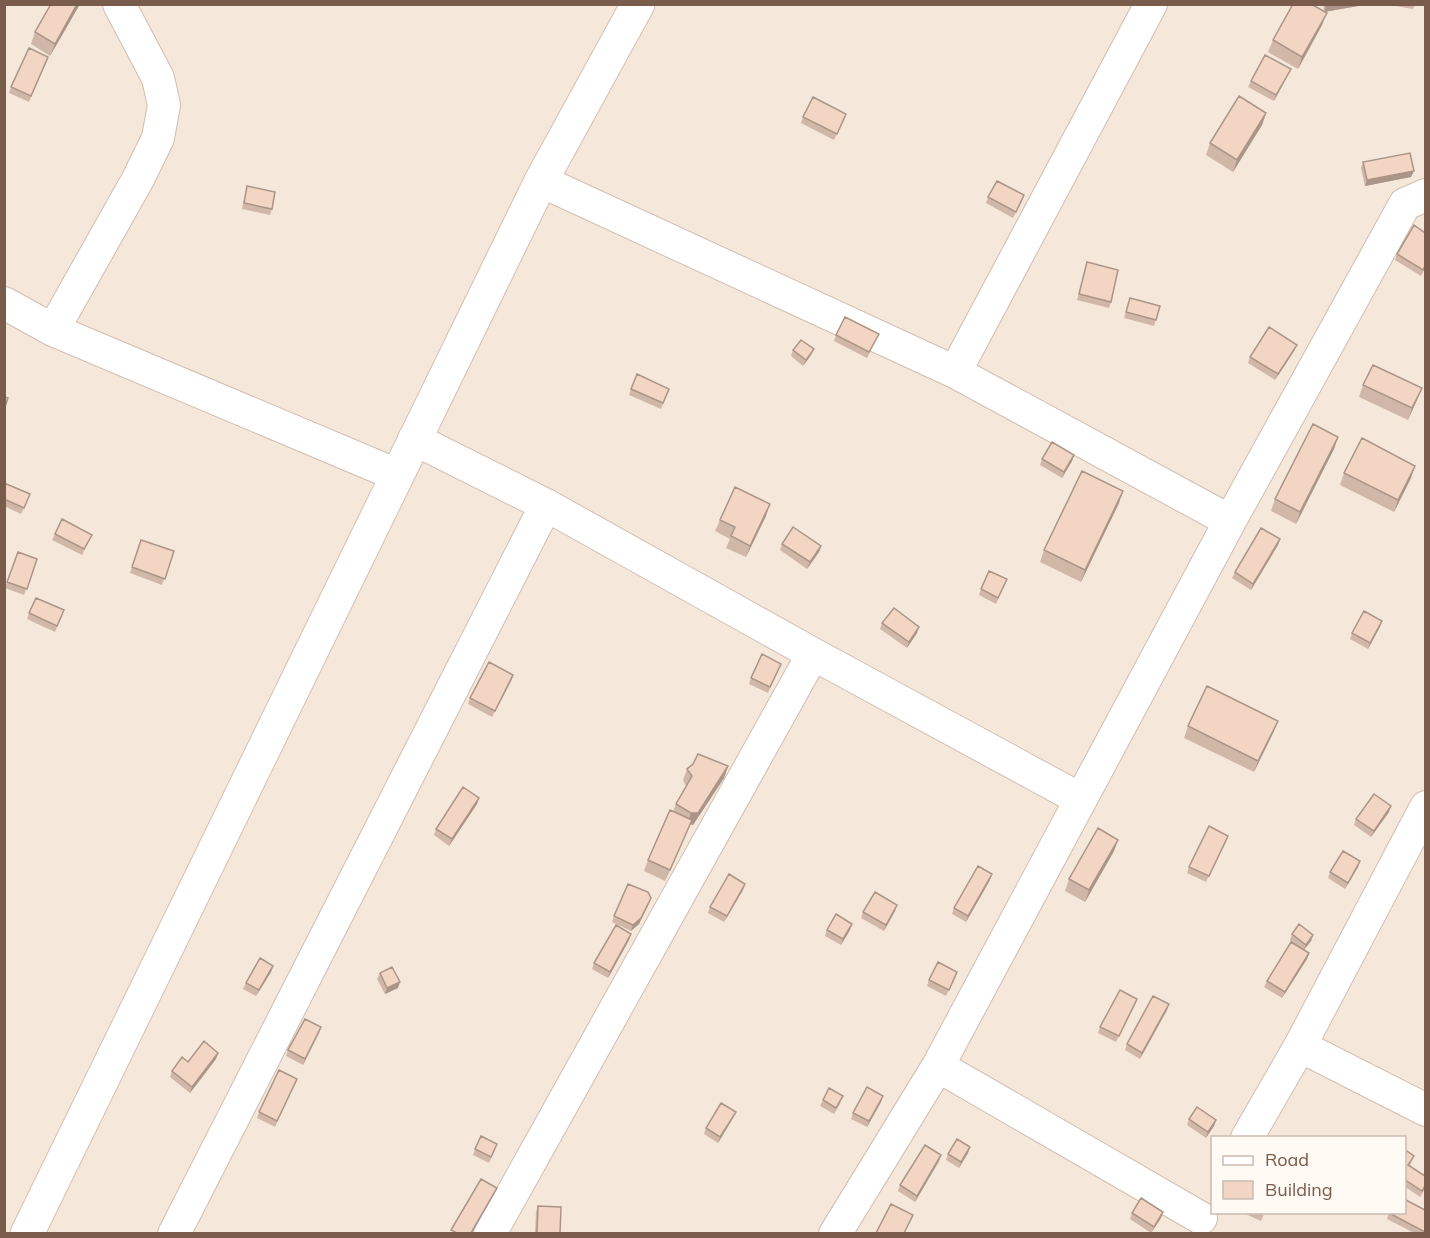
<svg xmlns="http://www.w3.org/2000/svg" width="1430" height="1238" font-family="Mulish,sans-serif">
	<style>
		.residential { fill: #f5e8da; fill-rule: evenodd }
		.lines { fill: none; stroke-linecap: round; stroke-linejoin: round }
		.street-casing { stroke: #d1beb0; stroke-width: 34 }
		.secondary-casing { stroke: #d6c0b0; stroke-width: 35 }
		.street { stroke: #fff; stroke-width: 32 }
		.secondary { stroke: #fff; stroke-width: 33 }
		.wall { fill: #d1b7a8 }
		.shaded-wall { fill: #aa9588 }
		.building { fill: #f3d5c3; stroke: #aa9588; stroke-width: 1.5 }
	</style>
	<rect width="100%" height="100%" fill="#fdf6ec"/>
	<path class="residential" d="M5 5H1425V1233L5 1234ZM1212 1138H1404V1212H1212Z"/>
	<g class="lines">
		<g class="street-casing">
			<path id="street" d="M541 181 955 372 1230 521 938 1066 835 1234
				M4 303 53 330 397 475
				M53 330 138 179 158 138 164 105 158 78 119 4
				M955 372 1151 4
				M414 439 546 505 813 654 1080 799
				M1230 521 1405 204 1426 195
				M1300 1046 1426 1110
				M938 1066 1201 1218
				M1247 1138 1300 1046 1426 807
				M174 1234 546 505
				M490 1234 813 654"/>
		</g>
		<g class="secondary-casing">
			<path id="secondary" d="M27 1234 541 181 638 4"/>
		</g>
		<use href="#street" class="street"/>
		<use href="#secondary" class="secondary"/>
	</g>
	<path class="wall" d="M51 4H80L50 56 31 44 35 32Z
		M1323 4H1358V6L1324 12 1322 25 1298 69 1268 52 1273 40 1324 12Z
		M1390 4H1415L1413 9 1390 5Z
		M46 63 29 102 9 93 11 87Z
		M1291 69 1288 75 1274 101 1248 87 1251 81Z
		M1266 113 1262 125 1233 172 1206 155 1210 143Z
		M803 117 844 120 834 140 801 123Z
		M1363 162 1411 177 1365 186 1361 168Z
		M247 186 272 209 270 215 242 209Z
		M988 197 1022 201 1013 218 986 203Z
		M1397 254 1425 268 1421 276 1395 260Z
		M1087 262 1111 302 1109 308 1077 300Z
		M1130 298 1160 306 1154 326 1124 318Z
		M879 334 867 358 834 341 836 335Z
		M1297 345 1294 351 1275 380 1248 363 1250 357Z
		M793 350 811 355 803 366 791 356Z
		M1363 385 1422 388 1408 420 1359 397Z
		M631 389 667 395 661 409 629 395Z
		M1338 437 1334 449 1296 524 1271 511 1275 499Z
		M1074 455 1072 461 1062 478 1040 465 1042 459Z
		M1344 473 1411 478 1394 512 1340 485Z
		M4 483 28 500 21 514 4 506Z
		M1119 503 1081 582 1040 562 1044 550Z
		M766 516 746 557 726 548 730 539 715 531 720 520Z
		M55 534 92 535 82 555 52 540Z
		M1280 539 1278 545 1251 590 1232 578 1235 572Z
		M141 540 174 551 162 585 130 573Z
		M782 544 821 546 819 552 807 569 780 550Z
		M18 552 37 559 24 595 5 588Z
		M1007 579 996 604 979 595 981 589Z
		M29 613 62 616 55 632 27 619Z
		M1382 621 1368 649 1350 639 1352 633Z
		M882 623 917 633 907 648 880 629Z
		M781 664 768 693 749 684 751 678Z
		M513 675 511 681 492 717 468 704 470 698Z
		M1278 721 1273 733 1254 772 1184 738 1188 726Z
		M728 766 724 778 693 825 690 824 665 881 644 871 648 860 673 812 676 804 686 786 683 780 687 769Z
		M479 798 477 804 449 846 434 835 436 829Z
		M1389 812 1371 837 1354 825 1356 819Z
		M1226 842 1206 882 1187 873 1189 867Z
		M1114 851 1085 902 1065 891 1069 879Z
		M1360 861 1358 867 1345 889 1328 878 1330 872Z
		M990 880 966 922 952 914 954 908Z
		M743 890 724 922 708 913 710 907Z
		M649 904 639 924 631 931 612 922 614 916Z
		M897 905 895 911 884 931 861 918 863 912Z
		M827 930H850L841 945 825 936Z
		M631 934 629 940 608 978 592 969 594 963Z
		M1292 934 1313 935 1311 941 1304 950 1309 953 1307 959 1282 998 1264 987 1267 981 1291 942 1290 940Z
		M273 966 271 972 256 996 243 989 246 983Z
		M380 973 398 988 385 994 377 979Z
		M955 978 946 996 927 986 929 980Z
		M1137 999 1116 1042 1098 1033 1100 1027Z
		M1167 1010 1140 1059 1125 1050 1127 1044Z
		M321 1027 303 1065 286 1056 288 1050Z
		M218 1053 216 1059 190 1093 170 1077 172 1071 188 1062Z
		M297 1079 275 1127 257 1118 259 1112Z
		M823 1100 841 1102 834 1114 820 1106Z
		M881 1102 867 1127 851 1119 853 1113Z
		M733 1118 718 1143 704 1134 706 1128Z
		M1189 1119 1216 1120 1214 1126 1206 1138 1187 1125Z
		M475 1149 495 1150 489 1163 473 1155Z
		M1404 1149 1414 1156 1410 1165 1425 1189 1420 1197 1404 1186Z
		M968 1153 959 1168 946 1160 948 1154Z
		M941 1155 939 1161 915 1202 898 1191 900 1185Z
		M538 1206 560 1233H535L536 1212Z
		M1425 1210V1233H1414L1387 1219 1389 1212Z
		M1163 1212 1161 1218 1151 1233 1130 1219 1132 1213Z
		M1241 1212H1265L1261 1221Z"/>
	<path class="shaded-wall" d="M77 4H80L50 56 55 44Z
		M1334 4H1358V6L1324 12 1326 6Z
		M1327 13 1322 25 1298 69 1302 57Z
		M1291 69 1288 75 1274 101 1276 95Z
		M1266 113 1262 125 1233 172 1237 160Z
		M1414 171 1411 177 1365 186 1367 180Z
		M1297 345 1294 351 1275 380 1278 374Z
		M814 349 811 355 803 366 806 360Z
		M1422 388 1417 400 1408 420 1412 408Z
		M1338 437 1334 449 1296 524 1300 512Z
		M1074 455 1072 461 1062 478 1064 472Z
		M1415 466 1411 478 1394 512 1398 500Z
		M1123 491 1119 503 1081 582 1085 570Z
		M770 504 766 516 746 557 750 546Z
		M1280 539 1278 545 1251 590 1253 584Z
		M821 546 819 552 807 569 810 562Z
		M1382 621 1380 627 1368 649 1370 643Z
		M919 627 917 633 907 648 909 642Z
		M513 675 511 681 492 717Z
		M1278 721 1273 733 1254 772 1258 761Z
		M728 766 724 778 693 825 690 824 665 881 691 813Z
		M479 798 477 804 449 846 452 839Z
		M1391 806 1389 812 1371 837 1374 831Z
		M1118 840 1114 851 1085 902 1089 890Z
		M1360 861 1358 867 1345 889 1348 883Z
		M992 874 990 880 966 922 968 916Z
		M745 884 743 890 724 922 727 916Z
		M651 898 639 924 631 931 633 925Z
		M897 905 895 911 884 931 886 925Z
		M852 924 850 930 841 945 843 939Z
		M631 934 629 940 608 978 610 972Z
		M1313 935 1311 941 1303 951 1306 945Z
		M1309 953 1307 959 1282 998 1285 992Z
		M273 966 271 972 256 996 259 990Z
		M400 982 398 988 385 994 387 988Z
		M1137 999 1135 1005 1116 1042 1119 1036Z
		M1169 1004 1167 1010 1140 1059 1142 1053Z
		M321 1027 319 1033 303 1065 305 1059Z
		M218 1053 216 1059 190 1093 192 1087Z
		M883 1096 881 1102 867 1127 869 1121Z
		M736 1112 733 1118 718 1143 720 1137Z
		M1216 1120 1214 1126 1206 1138 1208 1132Z
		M970 1147 968 1153 959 1168 961 1162Z
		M941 1155 939 1161 915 1202 917 1196Z
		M497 1188 494 1194 472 1233H471Z
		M1163 1212 1161 1218 1151 1233 1154 1227Z"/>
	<path class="building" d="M51 4H77L55 44 35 32Z
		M1293 4H1311L1327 13 1302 57 1273 40Z
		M29 48 48 57 31 96 11 87Z
		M1265 55 1291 69 1276 95 1251 81Z
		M1239 96 1266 113 1237 160 1210 143Z
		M813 97 846 114 837 134 803 117Z
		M1410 153 1414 171 1367 180 1363 162Z
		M997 181 1024 195 1016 212 988 197Z
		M247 186 275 192 272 209 244 203Z
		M1414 225 1425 233V266L1423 270 1397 254Z
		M1087 262 1118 270 1111 302 1079 294Z
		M1130 298 1160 306 1156 320 1126 312Z
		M845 317 879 334 869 352 836 335Z
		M1269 327 1297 345 1278 374 1250 357Z
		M801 340 814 349 806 360 793 350Z
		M1373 365 1422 388 1412 408 1363 385Z
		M637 374 669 389 663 403 631 389Z
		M4 397 8 398 4 410Z
		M1313 424 1338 437 1300 512 1275 499Z
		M1362 438 1415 466 1398 500 1344 473Z
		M1052 442 1074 455 1064 472 1042 459Z
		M1082 471 1123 491 1085 570 1044 550Z
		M4 483 30 494 24 508 4 499Z
		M735 487 770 504 750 546 731 536 735 527 720 520Z
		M62 519 92 535 84 549 55 534Z
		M793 527 821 546 810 562 782 544Z
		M1261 528 1280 539 1253 584 1235 572Z
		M141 540 174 551 165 579 132 567Z
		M18 552 37 559 27 589 7 582Z
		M989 571 1007 579 998 598 981 589Z
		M36 598 64 610 57 626 29 613Z
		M894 608 919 627 909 642 882 623Z
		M1364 611 1382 621 1370 643 1352 633Z
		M762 654 781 664 770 687 751 678Z
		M489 662 513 675 495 711 470 698Z
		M1207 686 1278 721 1258 761 1188 726Z
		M698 754 728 766 698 813H691L676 804 692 776 687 769 693 764Z
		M463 787 479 798 452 839 436 829Z
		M1374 794 1391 806 1374 831 1356 819Z
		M670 810 692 820 670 870 648 860Z
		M1209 826 1228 836 1209 876 1189 867Z
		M1098 828 1118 840 1089 890 1069 879Z
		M1343 851 1360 861 1348 883 1330 872Z
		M978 866 992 874 968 916 954 908Z
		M729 874 745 884 727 916 710 907Z
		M628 884 648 892 651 898 641 918 633 925 614 916Z
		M875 892 897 905 886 925 863 912Z
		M836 914 852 924 843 939 827 930Z
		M1299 924 1313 935 1306 945 1292 934Z
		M616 925 631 934 610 972 594 963Z
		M1291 942 1309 953 1285 992 1267 981Z
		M260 958 273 966 259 990 246 983Z
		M938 962 957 972 949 990 929 980Z
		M392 967 400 982 387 988 380 973Z
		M1120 990 1137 999 1119 1036 1100 1027Z
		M1153 996 1169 1004 1142 1053 1127 1044Z
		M305 1019 321 1027 305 1059 288 1050Z
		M204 1041 218 1053 192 1087 172 1071 182 1057 188 1062Z
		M279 1070 297 1079 277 1121 259 1112Z
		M867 1087 883 1096 869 1121 853 1113Z
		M829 1088 843 1096 836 1108 823 1100Z
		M721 1103 736 1112 720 1137 706 1128Z
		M1197 1107 1216 1120 1208 1132 1189 1119Z
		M481 1136 497 1144 491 1157 475 1149Z
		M957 1139 970 1147 961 1162 948 1154Z
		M925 1145 941 1155 917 1196 900 1185Z
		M1404 1149 1414 1156 1408 1165 1425 1176V1186L1422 1191 1404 1179Z
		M481 1179 497 1188 471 1233H457L451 1230Z
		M1141 1198 1163 1212 1154 1227 1132 1213Z
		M1404 1199 1425 1210V1232L1389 1213 1404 1212Z
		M891 1204 913 1215 904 1233H876Z
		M538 1206 561 1207 560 1233H537Z"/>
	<rect width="1430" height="1238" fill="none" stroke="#7a5c4d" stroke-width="12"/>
	<rect x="1211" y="1136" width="195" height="78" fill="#fffaf3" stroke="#cabbb1" stroke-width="1.5"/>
	<rect x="1223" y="1156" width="30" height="9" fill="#ffffff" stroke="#cabbb1" stroke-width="1.5"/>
	<text x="1265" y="1166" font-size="18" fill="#7a5c4d">Road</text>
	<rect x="1223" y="1181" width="30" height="18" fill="#f3d5c3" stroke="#cabbb1" stroke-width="1.5"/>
	<text x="1265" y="1196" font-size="18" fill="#7a5c4d">Building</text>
</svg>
